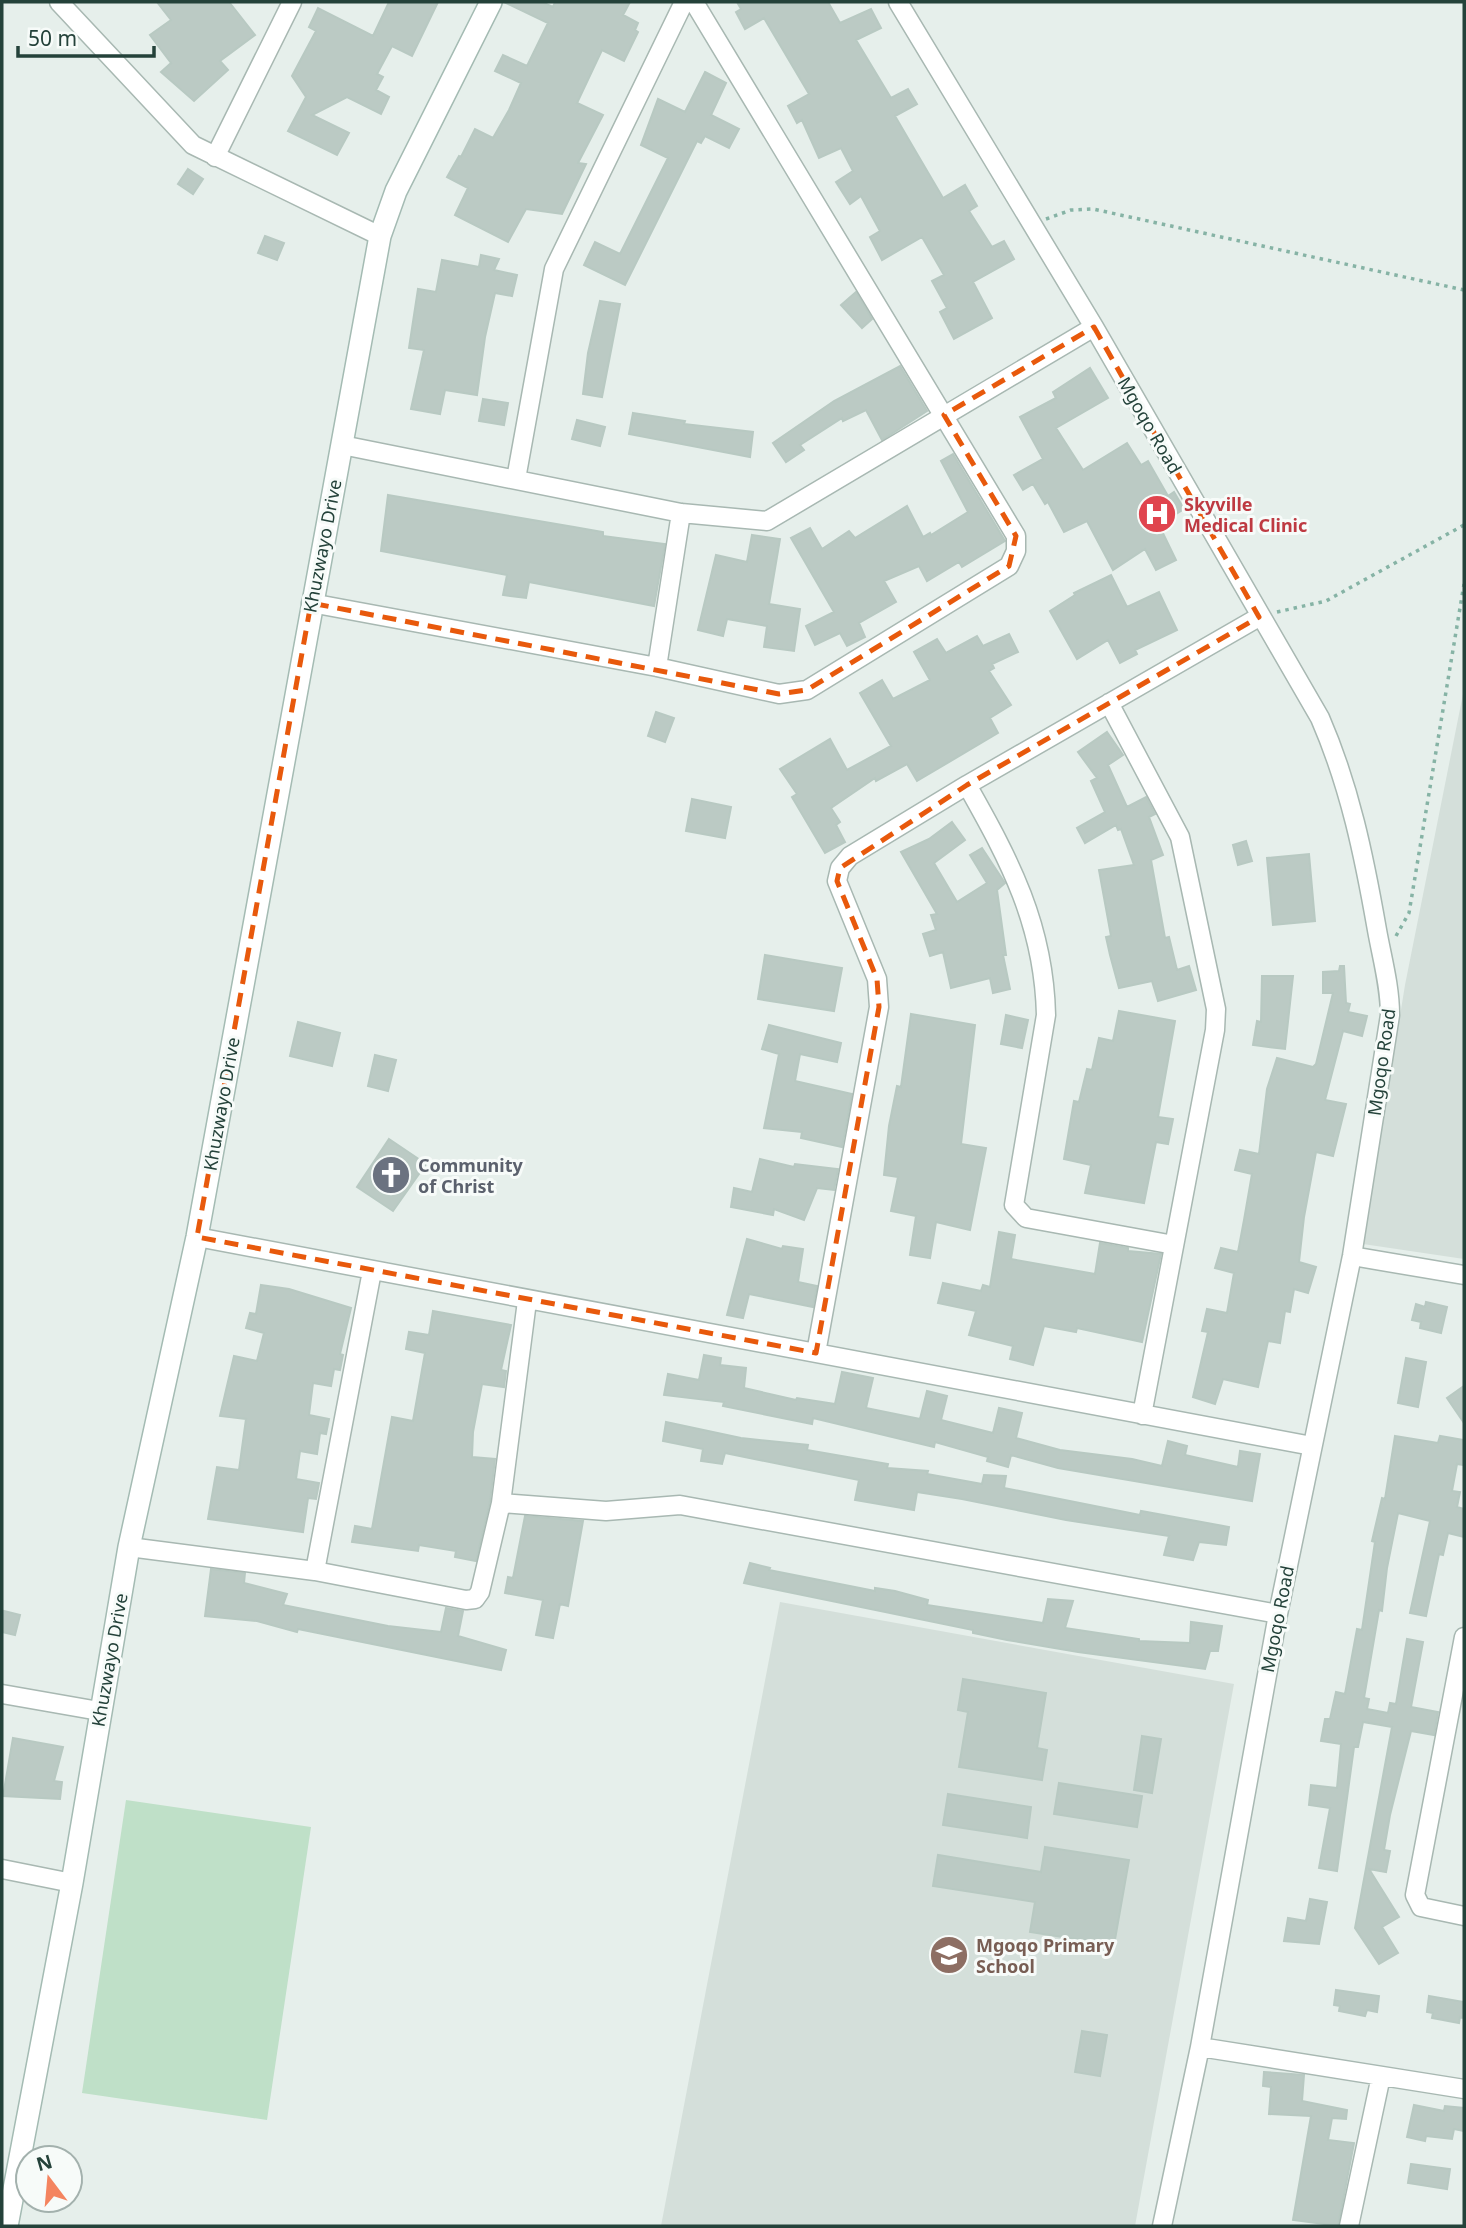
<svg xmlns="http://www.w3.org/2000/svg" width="1466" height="2228" font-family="'Noto Sans',sans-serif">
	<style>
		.built { fill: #d4dfda }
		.green { fill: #bfe0c8 }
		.building { fill: #bbcac4; stroke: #b8c9c2; stroke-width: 2 }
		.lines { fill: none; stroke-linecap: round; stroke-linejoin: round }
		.street-casing { stroke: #a8b8b2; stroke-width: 21 }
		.secondary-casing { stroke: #a4bbb3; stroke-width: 24 }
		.path { stroke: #86b3a5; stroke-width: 3.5; stroke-dasharray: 3.5 5; stroke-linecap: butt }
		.street { stroke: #fff; stroke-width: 18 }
		.secondary { stroke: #fff; stroke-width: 21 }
		.marked { fill: none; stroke: #e8590c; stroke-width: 5; stroke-dasharray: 14 9; stroke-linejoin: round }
		.labels { text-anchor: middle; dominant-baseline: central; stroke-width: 6; stroke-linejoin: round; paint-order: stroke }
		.street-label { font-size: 18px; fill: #24423a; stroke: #f7fbf9 }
		.health-label { font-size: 18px; font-weight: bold; fill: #be3a42; stroke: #f7fbf9; text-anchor: start }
		.worship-label { font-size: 18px; font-weight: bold; fill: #5b616d; stroke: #f7fbf9; text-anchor: start }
		.education-label { font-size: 18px; font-weight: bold; fill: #785e54; stroke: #f7fbf9; text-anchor: start }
	</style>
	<rect width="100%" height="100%" fill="#e6efeb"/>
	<path class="built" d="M1464 689V1259L1363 1244 1405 985Z
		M780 1602 1234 1684 1135 2226H661Z"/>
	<path class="green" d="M126 1800 311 1827 267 2120 82 2093Z"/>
	<path class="building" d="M157 2H229L255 35 220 61 228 70 194 101 161 72 171 63 150 35 171 20Z
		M389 2H438L412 56 392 46 377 74 383 77 376 90 389 97 381 114 347 97 312 115 349 133 337 155 288 131 306 97 292 76 316 31 309 27 318 8 373 36Z
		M504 2H542L553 7 555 2H630L623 15 638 23 635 30 638 32 624 61 602 50 577 103 603 115 578 163 586 164 562 214 526 209 508 242 455 215 468 188 447 177 459 156 461 157 475 129 493 138 509 110 521 83 495 71 503 55 527 66 548 23Z
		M737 2H828L840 23 871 9 881 28 856 40 891 98 908 89 917 104 895 116 916 152 943 198 965 185 977 206 969 211 992 247 1004 241 1014 259 973 282 992 318 954 339 940 312 947 308 932 281 944 275 922 237 882 260 870 237 880 231 861 196 850 204 836 182 853 171 841 148 819 158 802 120 797 123 788 106 809 94 764 18 745 29 736 12 741 9Z
		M705 72 726 83 711 115 739 129 729 148 705 136 701 143 697 141 625 285 584 265 595 242 620 254 668 158 641 145 658 99 685 112Z
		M188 169 203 179 193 194 178 184Z
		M265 236 284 243 277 260 258 253Z
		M481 255 499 259 494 270 517 275 512 296 495 293 485 337 477 395 445 390 440 414 411 409 424 350 409 348 418 289 436 292 442 260 479 267Z
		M856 292 872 319 862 328 841 305Z
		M600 301 620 304 602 397 583 394 588 353Z
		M900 366 927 411 882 440 866 410 843 421 842 418 800 445 804 450 786 462 773 443 834 401Z
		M1090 368 1108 398 1056 428 1083 470 1127 443 1141 465 1148 461 1168 496 1174 492 1184 509 1159 525 1176 560 1156 570 1145 549 1113 570 1087 521 1064 532 1048 502 1045 504 1033 484 1023 490 1014 475 1043 459 1020 417 1056 398 1053 392Z
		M483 399 508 403 504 425 479 421Z
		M633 413 685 421 684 424 753 432 750 457 629 434Z
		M577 420 605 427 600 446 572 439Z
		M953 454 1005 541 962 567 959 562 927 581 919 566 884 581 896 602 859 623 865 637 847 646 840 633 815 645 806 626 834 612 791 538 810 528 822 549 849 531 855 538 907 506 923 537 930 533 931 535 968 512 941 461Z
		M388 495 574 527 603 532V536L665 544 654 606 529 582 526 598 503 595 507 575 381 551Z
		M752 535 780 539 769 604 800 609 794 651 764 647 767 626 727 619 723 636 698 630 716 555 747 562Z
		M1111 575 1127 607 1159 592 1177 630 1135 650 1137 654 1120 663 1108 640 1077 659 1050 611 1075 595 1074 593Z
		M1009 634 1018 652 992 664 994 668 989 671 1011 705 990 718 998 733 917 781 907 764 876 781 875 778 831 808 840 822 836 825 845 842 825 853 792 797 797 794 780 769 830 739 847 770 891 746 860 693 882 680 893 699 930 680 914 652 937 639 946 653 977 636 983 646Z
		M656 712 674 718 665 742 648 736Z
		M1107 732 1123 755 1108 765 1127 807 1146 797 1155 814 1149 817 1163 855 1151 860 1165 938 1169 937 1177 970 1189 966 1196 990 1158 1001 1152 981 1119 988 1110 955 1106 937 1111 936 1099 870 1134 865 1121 829 1118 830 1116 825 1085 843 1077 828 1105 812 1091 781 1097 778 1078 752Z
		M692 799 731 807 725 838 686 831Z
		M952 822 965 840 934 863 957 902 987 883 970 855 982 848 1005 883 997 890 1006 955H1003L1010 989 993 993 990 978 951 988 943 952 930 956 923 934 936 930 931 915 937 914 901 852 929 839Z
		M1246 841 1252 861 1238 865 1233 845Z
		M1309 854 1315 921 1273 925 1267 858Z
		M765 955 842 968 834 1011 758 999Z
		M1340 966H1344L1346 1003 1350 1004 1348 1012 1367 1016 1362 1036 1343 1031 1325 1100 1346 1104 1333 1156 1316 1152 1304 1217 1299 1262 1316 1267 1308 1293 1294 1289 1290 1312 1285 1311 1280 1343 1268 1341 1258 1387 1223 1379 1215 1404 1193 1397 1208 1332 1202 1331 1207 1309 1227 1313 1234 1273 1215 1268 1221 1248 1238 1252 1244 1220 1252 1174 1235 1170 1240 1150 1259 1154 1267 1089 1277 1058 1313 1067 1316 1064 1333 993H1323V972L1339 971Z
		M1262 976H1293L1285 1049 1253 1045 1257 1021 1261 1022Z
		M1119 1011 1175 1021 1158 1117 1173 1119 1168 1144 1156 1142 1144 1203 1085 1193 1091 1165 1064 1159 1074 1101 1079 1102 1087 1069 1092 1070 1099 1038 1113 1041Z
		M911 1014 975 1025 961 1144 986 1148 970 1230 936 1222 930 1258 910 1255 916 1216 891 1211 898 1177 884 1175 889 1126 897 1086 901 1087Z
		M1006 1015 1028 1020 1022 1048 1001 1044Z
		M298 1022 340 1033 332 1066 290 1056Z
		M769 1025 841 1043 837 1062 800 1054 795 1081 852 1094 842 1147 801 1138 802 1132 764 1128 779 1054 762 1049Z
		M375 1055 396 1060 388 1091 368 1086Z
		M389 1139 426 1164 393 1211 357 1187Z
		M760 1159 794 1167 795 1164 838 1169 834 1190 817 1188 804 1220 774 1209 773 1215 731 1207 734 1188 752 1192Z
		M999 1232 1015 1235 1011 1259 1095 1274 1100 1243 1128 1248V1251L1161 1254 1142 1342 1077 1328 1076 1332 1044 1326 1033 1365 1010 1359 1013 1346 969 1335 976 1311 938 1303 943 1283 981 1291 983 1285 990 1287Z
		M747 1239 782 1249 783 1246 803 1249 798 1282 817 1286 813 1307 749 1294 743 1318 727 1315Z
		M261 1285 289 1289 351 1308 340 1354 343 1355 340 1370 334 1369 331 1386 313 1383 309 1415 329 1419 326 1434 320 1433 317 1454 300 1451 296 1479 319 1483 316 1499 308 1498 303 1532 208 1519 217 1467 239 1470 246 1419 220 1416 234 1356 257 1361 264 1333 246 1328 250 1313 256 1314Z
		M1426 1302 1447 1307 1441 1333 1420 1328 1421 1322 1412 1320 1416 1304 1425 1307Z
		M433 1311 511 1325 501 1370 506 1371 504 1387 482 1384 473 1432 472 1457 495 1459 490 1501 476 1561 455 1557 456 1551 419 1545 418 1551 352 1542 355 1526 372 1529 392 1417 413 1421 425 1353 406 1349 409 1332 429 1335Z
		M704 1355 721 1358 720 1365 746 1368 744 1388 796 1400 797 1398 835 1404 842 1372 873 1378 866 1408 920 1419 927 1391 947 1396 941 1420 993 1433 999 1408 1022 1413 1016 1438 1060 1450 1132 1459 1162 1466 1168 1441 1187 1446 1185 1455 1238 1467 1240 1451 1260 1454 1252 1501 1058 1468 1011 1455 1008 1467 987 1461 988 1457 935 1442 934 1447 813 1418 812 1424 723 1406 724 1402 664 1395 668 1374 699 1380Z
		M1406 1358 1426 1362 1418 1407 1398 1403Z
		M1464 1386V1423L1447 1398Z
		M666 1422 741 1438 808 1445 807 1450 888 1464 887 1468 928 1471 927 1474 982 1484 984 1475 1006 1476 1004 1488 1140 1515 1141 1511 1229 1527 1226 1545 1199 1542 1193 1560 1164 1555 1169 1536 1066 1520 962 1499 917 1492 914 1510 855 1500 859 1480 725 1453 722 1464 701 1461 703 1449 663 1441Z
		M1395 1436 1438 1443 1440 1436 1464 1440V1465L1457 1464 1452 1491 1460 1492 1457 1507 1464 1509V1537L1448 1533 1443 1555 1439 1554 1426 1616 1410 1613 1430 1521 1398 1513 1387 1568 1382 1611 1379 1610 1364 1698 1369 1699 1367 1709 1388 1713 1390 1703 1396 1704 1407 1639 1423 1642 1411 1707 1438 1712 1434 1735 1411 1731 1390 1815 1384 1850 1390 1851 1386 1872 1369 1869 1399 1917 1382 1927 1398 1953 1379 1964 1355 1928 1392 1727 1363 1722 1358 1747H1354L1337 1871 1319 1868 1330 1808 1309 1805 1311 1785 1337 1788 1341 1744 1321 1741 1325 1719H1330L1336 1692 1345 1694 1357 1629 1362 1630 1375 1542 1372 1541 1382 1498 1385 1499Z
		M525 1516 583 1521 568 1606 560 1604 553 1638 536 1635 543 1600 505 1593 508 1577 513 1578Z
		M750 1563 770 1568 769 1570 875 1591V1588L895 1591 928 1600 927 1605 1043 1623 1048 1599 1073 1601 1065 1628 1139 1639V1641L1190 1643 1191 1622 1222 1626 1218 1651H1210L1205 1669 1078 1652 1007 1640 973 1633V1630L744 1583Z
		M211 1569 245 1573 244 1583 287 1594 283 1605 388 1626 441 1632 446 1608 463 1611 458 1636 506 1650 501 1670 298 1629 297 1632 257 1621 205 1616Z
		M4 1611 20 1615 15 1635 2 1632Z
		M963 1679 1046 1693 1037 1748 1047 1750 1042 1780 959 1767 968 1712 958 1710Z
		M1142 1736 1161 1739 1152 1793 1134 1790Z
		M13 1738 63 1747 54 1781 62 1782 60 1799 3 1796Z
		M1059 1783 1142 1796 1137 1827 1054 1814Z
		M948 1794 1031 1807 1027 1838 943 1825Z
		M1045 1847 1129 1860 1114 1945 1030 1932 1035 1902 933 1886 938 1855 1041 1872Z
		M1310 1899 1327 1902 1319 1944 1284 1941 1288 1918 1306 1921Z
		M1336 1990 1379 1996 1377 2012 1367 2010 1365 2016 1339 2011 1340 2006 1334 2005Z
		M1429 1996 1464 2002V2018L1460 2017 1459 2023 1432 2018 1433 2013 1427 2012Z
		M1082 2031 1107 2035 1100 2076 1075 2072Z
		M1264 2072 1304 2075 1302 2101 1347 2110 1346 2119 1332 2118 1328 2140 1354 2143 1338 2226 1293 2220 1311 2116 1269 2114 1271 2087 1263 2086Z
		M1414 2105 1444 2111 1445 2106 1464 2108V2131L1454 2129 1452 2139 1426 2136 1425 2141 1407 2137Z
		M1411 2164 1450 2169 1447 2189 1408 2183Z"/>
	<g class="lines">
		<g class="street-casing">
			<path id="street" d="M59 2 193 145 380 236
				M898 2 1094 327 1320 718C1350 787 1364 856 1377 930 1382 958 1390 986 1390 1015L1352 1256 1278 1614 1200 2047 1162 2226
				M215 157 292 2
				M342 445 681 513 767 521 1094 327
				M516 479 554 269 684 2
				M311 603 657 667 779 694 807 690 1009 566 1016 551V536L694 2
				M657 667 681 513
				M1109 703 1180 837 1216 1009 1215 1030 1142 1415
				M967 785C1010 861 1044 925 1046 1015L1014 1205 1026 1218 1174 1245
				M197 1237 1312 1446
				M1352 1256 1464 1275
				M816 1353 879 1007 877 979 837 881 840 868 850 856 967 785 1259 617
				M501 1503 606 1511 680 1505 1278 1614
				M129 1547 315 1571 466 1600 475 1599 480 1592 501 1503 527 1301
				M315 1571 372 1271
				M1464 1637 1415 1895 1421 1907 1464 1916
				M2 1694 99 1711
				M2 1869 72 1883
				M1200 2047 1464 2089
				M1349 2226 1381 2076"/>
		</g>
		<g class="secondary-casing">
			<path id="secondary" d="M7 2226 72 1883 129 1547 197 1237 380 236 396 191 491 2"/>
		</g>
		<path class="path" d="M1046 219 1071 210 1093 209 1464 290
			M1277 612 1326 601 1464 525
			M1396 936 1409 913 1464 584"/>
		<use href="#street" class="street"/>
		<use href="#secondary" class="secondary"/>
	</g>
	<path class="marked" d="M1094 327 1259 617 967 785 840 868 837 881 877 979 879 1007 816 1353 197 1237 311 603 779 694 807 690 1009 566 1016 536 944 415Z"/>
	<defs>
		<g id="hospital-disc" transform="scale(2.0125)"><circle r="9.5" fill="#e0444e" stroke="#f7fbf9"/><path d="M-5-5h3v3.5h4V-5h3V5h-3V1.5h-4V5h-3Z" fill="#fff"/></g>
		<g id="church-disc" transform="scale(2.0125)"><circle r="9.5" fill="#6b7280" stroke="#f7fbf9"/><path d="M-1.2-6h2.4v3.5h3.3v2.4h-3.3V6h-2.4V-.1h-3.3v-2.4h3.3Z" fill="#fff"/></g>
		<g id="school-disc" transform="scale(2.0125)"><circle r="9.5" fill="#8d6e63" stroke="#f7fbf9"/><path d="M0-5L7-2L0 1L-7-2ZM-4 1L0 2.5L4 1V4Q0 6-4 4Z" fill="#fff"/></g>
	</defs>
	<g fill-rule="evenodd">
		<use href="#hospital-disc" x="1157" y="514"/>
		<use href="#church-disc" x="391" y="1175"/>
		<use href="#school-disc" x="949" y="1955"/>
	</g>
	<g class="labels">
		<g class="street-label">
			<text transform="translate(1150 425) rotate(60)">Mgoqo Road</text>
			<text transform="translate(322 546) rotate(-79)">Khuzwayo Drive</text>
			<text transform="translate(1381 1062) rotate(-82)">Mgoqo Road</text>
			<text transform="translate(221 1104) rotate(-80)">Khuzwayo Drive</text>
			<text transform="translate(1277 1619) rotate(-79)">Mgoqo Road</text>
			<text transform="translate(109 1660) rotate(-80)">Khuzwayo Drive</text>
		</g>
		<g class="health-label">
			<text x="1184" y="504">Skyville<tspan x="1184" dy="21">Medical Clinic</tspan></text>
		</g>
		<g class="worship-label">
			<text x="418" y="1165">Community<tspan x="418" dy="21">of Christ</tspan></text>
		</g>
		<g class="education-label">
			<text x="976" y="1945">Mgoqo Primary<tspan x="976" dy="21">School</tspan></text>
		</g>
	</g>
	<rect width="1466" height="2228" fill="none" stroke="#24423a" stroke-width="7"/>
	<g transform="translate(49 2179) rotate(344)"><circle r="33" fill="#f7fbf9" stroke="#a3b1ad" stroke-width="2"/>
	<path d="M0-5L12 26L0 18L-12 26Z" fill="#f4845f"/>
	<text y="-10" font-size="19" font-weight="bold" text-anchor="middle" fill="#24423a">N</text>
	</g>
	<path d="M18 46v10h136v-10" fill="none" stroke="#24423a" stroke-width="3.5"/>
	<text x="28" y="46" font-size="21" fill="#24423a" stroke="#f7fbf9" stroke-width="5" paint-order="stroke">50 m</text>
</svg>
